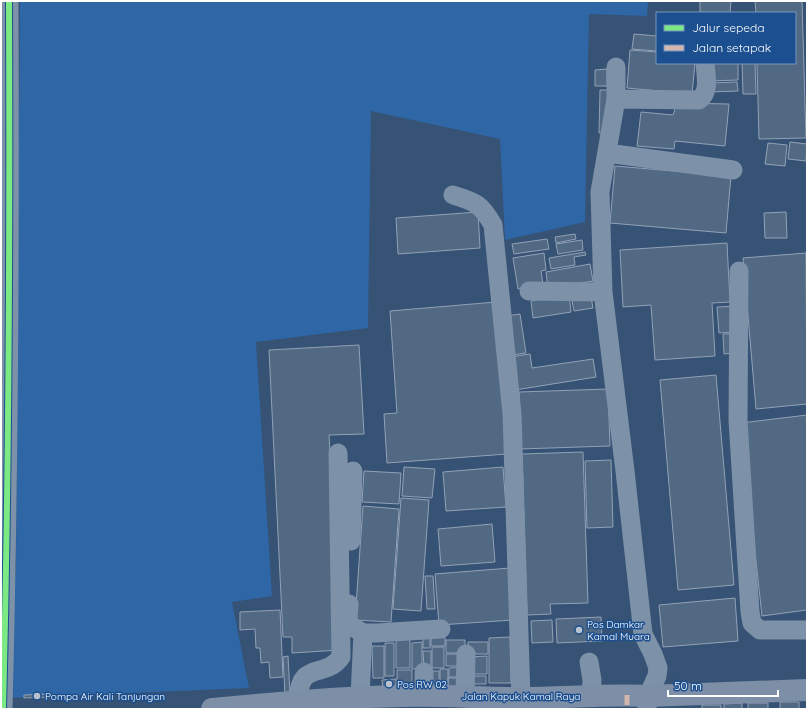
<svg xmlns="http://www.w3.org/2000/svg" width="808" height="710" font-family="Quicksand,sans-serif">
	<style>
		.green { fill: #2f66a5 }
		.building { fill: #526984; stroke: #92a2b6 }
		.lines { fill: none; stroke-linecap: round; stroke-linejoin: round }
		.minor { stroke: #7d92a8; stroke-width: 19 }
		.major { stroke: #7d8ea7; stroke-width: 22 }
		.quiet { stroke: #d1b7ad; stroke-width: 5; stroke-dasharray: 10 5; stroke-linecap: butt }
		.cycleway-casing { stroke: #1b4f8f; stroke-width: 8 }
		.cycleway { stroke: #7ce984; stroke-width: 6 }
		.poi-dot { fill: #b9c2ce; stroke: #1b4f8f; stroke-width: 1.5 }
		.labels { text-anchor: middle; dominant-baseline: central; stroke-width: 3; stroke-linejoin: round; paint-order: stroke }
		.poi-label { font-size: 10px; fill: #fff; stroke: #1b4f8f; text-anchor: start }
		.street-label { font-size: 10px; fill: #fff; stroke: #1b4f8f }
	</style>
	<rect width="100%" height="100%" fill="#365274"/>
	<path class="green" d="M20 1H648L647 16 589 14 585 222 505 240 500 139 371 111 368 328 256 342 272 596 232 602 249 688 10 698 16 561Z"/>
	<path class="building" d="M700 1H731L730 13 700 12Z
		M755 1H802L806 138 759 139 757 63H795V13H756Z
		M634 34 657 36V51L632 49Z
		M630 50 657 52V63H695L692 94 627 88Z
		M708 63H738V80L708 81Z
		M742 63H755L756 94H743Z
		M607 69V86H595V70Z
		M737 82 738 91 710 92V83Z
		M600 90H610L605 133H599Z
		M677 103 729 104 725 146 675 141 674 149 637 146 641 112 673 115Z
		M790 142 807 144 806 161 788 159Z
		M768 143 787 145 785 166 765 164Z
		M615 166 731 176 726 233 610 223Z
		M478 212 480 248 398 254 396 218Z
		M786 212 787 238H765L764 213Z
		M575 234 576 239 556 243 555 237Z
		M547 239 549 249 514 254 512 244Z
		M582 240 583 250 558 254 556 244Z
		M727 243 730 302 712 303 715 356 655 360 651 305 623 307 620 250Z
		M585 252 586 255 574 257 575 265 551 269 549 258Z
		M544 253 546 270 541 271 543 284 518 289 513 258Z
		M806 253 807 404 756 409 743 258Z
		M590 264 593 281 548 288 546 272Z
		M569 295 571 312 533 318 531 301Z
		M591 297 593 308 574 311 572 301Z
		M496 302 507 454 387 463 384 414 397 413 390 311Z
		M736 306 738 332 719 333 717 307Z
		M520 314 526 353 512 355 506 316Z
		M723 334H732L733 353 724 354Z
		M359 345 364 434 329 435 340 650 292 653V637H283L269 350Z
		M530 354 532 368 593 359 596 377 515 390 510 357Z
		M716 375 734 585 678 590 660 380Z
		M608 389 610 446 520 449 519 392Z
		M807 415V610L762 616 741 423Z
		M583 452 588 603 550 604 551 614 527 615 522 454Z
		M611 460 613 527 587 528 585 461Z
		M404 467 435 469 432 498 402 496Z
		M503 467 506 507 446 511 443 472Z
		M364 471 401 473 399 504 362 502Z
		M401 498 429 500 421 611 393 609Z
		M363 506 399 509 391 622 355 620Z
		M492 524 495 562 441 566 438 529Z
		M510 568 513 620 439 625 435 574Z
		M425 576H433L435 609H427Z
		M735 598 738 641 663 647 659 605Z
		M280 610 283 677 270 678 269 662 261 663 260 648H256L255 629 240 630V612Z
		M601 617 602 641 557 643 556 619Z
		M552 620 553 642 532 643 531 621Z
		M423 631H430V648H423Z
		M410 633V668H396V634Z
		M431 633H445V646H431Z
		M510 637 511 683H489V638Z
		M446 640H465V653H446Z
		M422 642V669H412V643Z
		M468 642H488V654H468Z
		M385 643H394V676H385Z
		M372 646H384V678H373Z
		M432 647H444V668H432Z
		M423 651H431V668H424Z
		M446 654H465V666H446Z
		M288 656 290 693 285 694 283 657Z
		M487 656V674H469V657Z
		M465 667V677H449V668Z
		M440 669H448V685L440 686Z
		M397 670H412V690L397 691Z
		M431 671H439V687H431Z
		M468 676H486V684H468Z
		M448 678H465V686L448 687Z
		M396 679V689L383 690 382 680Z
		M50 694 51 697 24 698V695Z
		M780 702H799V709H780Z
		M742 703V709H724V704Z
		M748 703H768V709H748Z
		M702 705H721V709H702Z"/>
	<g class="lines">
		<path class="minor" d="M616 67V99L600 192 603 292 625 471 643 634 653 654 658 668 657 676 648 696 647 709
			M616 99 699 100C710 92 706 76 705 63
			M607 153 733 170
			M453 195C476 202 481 204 493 225L512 414 521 698
			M739 271 738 420 750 612 752 623 760 630H807
			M529 291 603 292
			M351 541 353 471
			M349 604 348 618 349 622 351 626 363 633H377L441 629
			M589 662 592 680 591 696
			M424 672V696
			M360 697 363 633
			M465 697 466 654
			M298 700C300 659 324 680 341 657L338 453
			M3 709C9 473 10 237 9 1"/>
		<path class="major" d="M212 709C276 703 339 697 403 696 442 695 481 698 521 698 563 698 605 694 648 696L807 690"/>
		<path class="quiet" d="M627 695V709"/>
		<g class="cycleway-casing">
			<path id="cycleway" d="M3 709C9 473 10 237 9 1"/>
		</g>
		<use href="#cycleway" class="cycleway"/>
	</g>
	<g class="poi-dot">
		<circle cx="579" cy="630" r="4"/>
		<circle cx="389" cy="684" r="4"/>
		<circle cx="37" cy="696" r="4"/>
	</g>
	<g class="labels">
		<g class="poi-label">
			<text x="587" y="624">Pos Damkar<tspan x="587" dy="12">Kamal Muara</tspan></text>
			<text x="397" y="684">Pos RW 02</text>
			<text x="45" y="696">Pompa Air Kali Tanjungan</text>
		</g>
		<g class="street-label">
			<text x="521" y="696">Jalan Kapuk Kamal Raya</text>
		</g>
	</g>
	<rect width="808" height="710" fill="none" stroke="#ffffff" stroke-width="4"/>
	<rect x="656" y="12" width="140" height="52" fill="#1b4f8f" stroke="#7695bc"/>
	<rect x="664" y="25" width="20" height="6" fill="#7ce984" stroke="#7695bc"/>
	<text x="692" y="32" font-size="12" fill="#ffffff">Jalur sepeda</text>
	<rect x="664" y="45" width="20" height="6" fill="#d1b7ad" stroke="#7695bc"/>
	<text x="692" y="52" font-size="12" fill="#ffffff">Jalan setapak</text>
	<path d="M668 690v6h110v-6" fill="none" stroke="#ffffff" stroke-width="2"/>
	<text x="674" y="690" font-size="12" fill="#ffffff" stroke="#1b4f8f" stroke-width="3" paint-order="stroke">50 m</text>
</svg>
